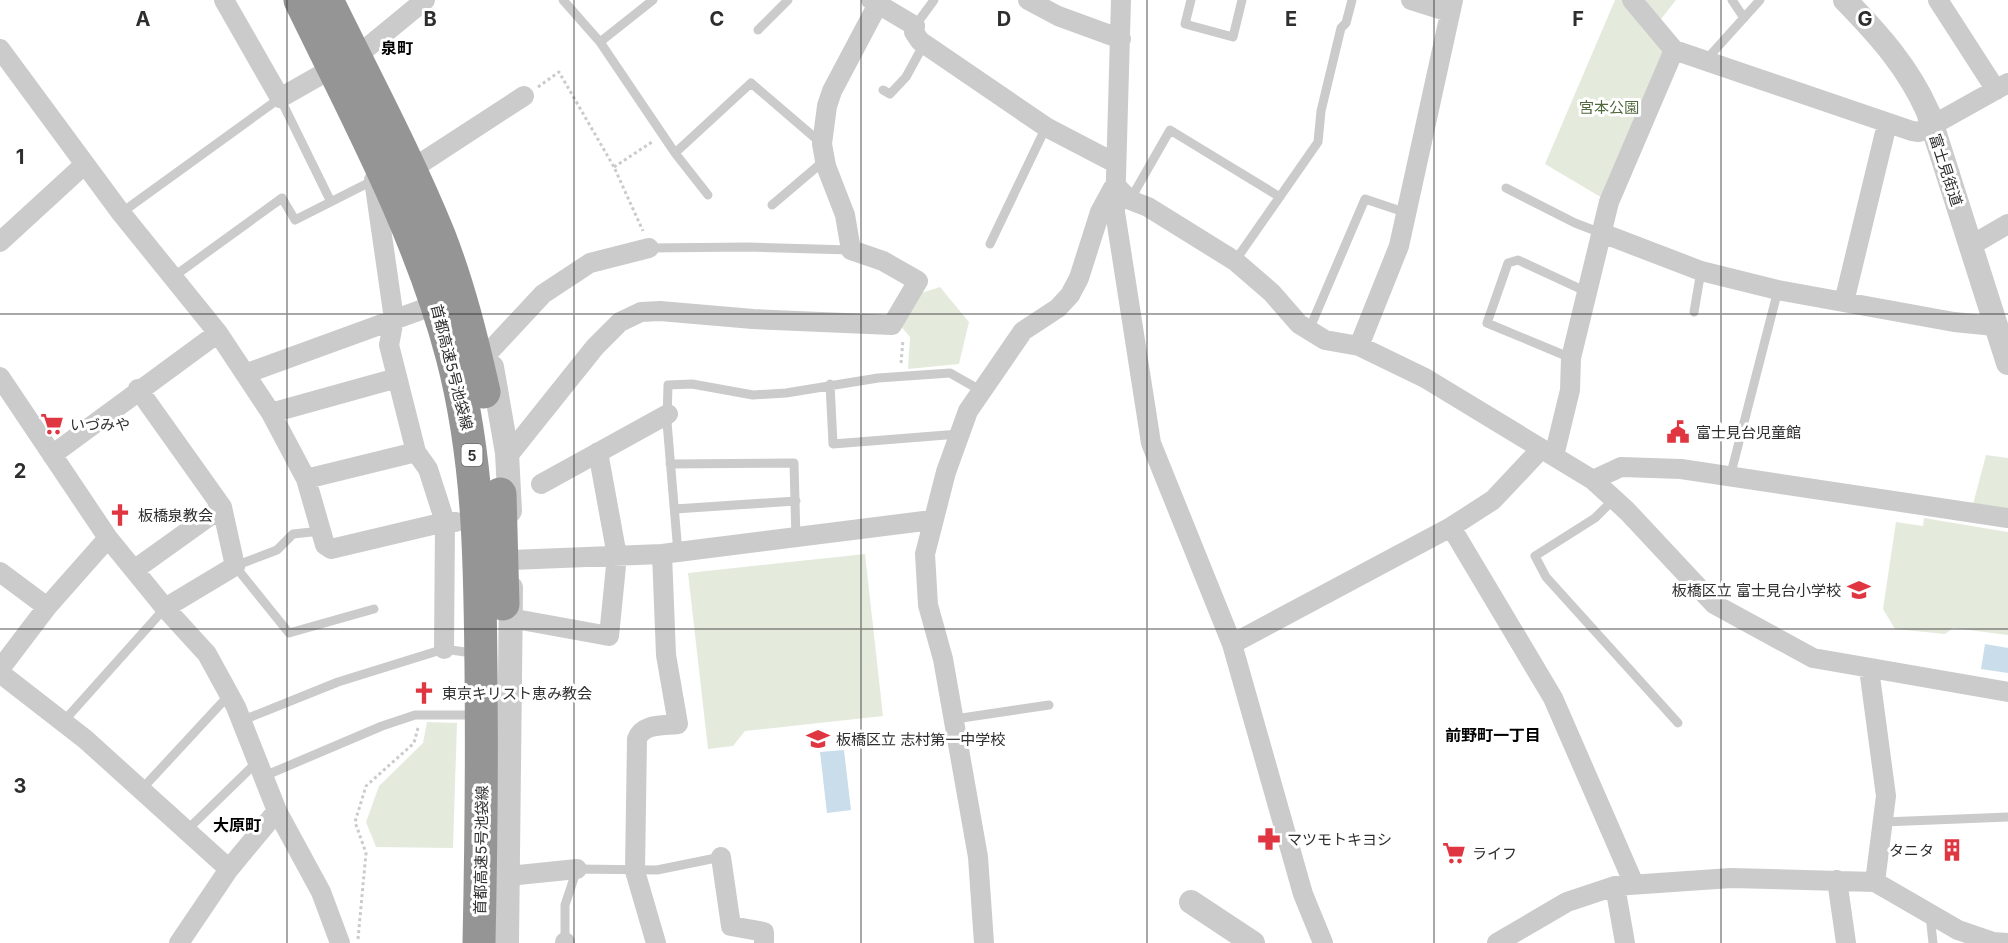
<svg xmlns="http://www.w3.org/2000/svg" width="2008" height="943" font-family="Inter,'Noto Sans JP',sans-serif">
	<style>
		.green { fill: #e4ebdd }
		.water { fill: #c9ddeb }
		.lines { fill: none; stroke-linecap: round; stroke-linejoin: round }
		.path { stroke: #cbcbcb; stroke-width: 3; stroke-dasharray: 3 3; stroke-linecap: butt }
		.service { stroke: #cbcbcb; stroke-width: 9 }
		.minor { stroke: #cbcbcb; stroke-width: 20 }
		.tertiary { stroke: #cbcbcb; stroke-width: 24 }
		.motorway { stroke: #959595; stroke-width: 33 }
		.grid { fill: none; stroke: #2e2e2e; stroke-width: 1.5; stroke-opacity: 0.55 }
		.labels { text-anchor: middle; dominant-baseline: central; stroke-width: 6; stroke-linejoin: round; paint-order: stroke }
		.shield { fill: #fff; stroke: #6d6d6d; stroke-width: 1.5 }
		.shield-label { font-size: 14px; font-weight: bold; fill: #2e2e2e }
		.park-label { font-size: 15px; fill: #51693d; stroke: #fff }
		.street-label { font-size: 15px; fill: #2e2e2e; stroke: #fff }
		.poi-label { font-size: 15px; fill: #2e2e2e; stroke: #fff; text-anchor: start }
		.neighbourhood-label { font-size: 16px; font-weight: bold; fill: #000; stroke: #fff }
		.grid-label { font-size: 20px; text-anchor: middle; font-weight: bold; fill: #2e2e2e; stroke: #fff; stroke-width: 6; stroke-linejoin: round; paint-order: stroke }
	</style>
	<rect width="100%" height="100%" fill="#fff"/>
	<path class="green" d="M1615 0H1630L1674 50 1609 202 1545 164Z
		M1638 0H1676L1658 23Z
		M940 287 969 322 959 364 908 369 910 337 900 325 918 294Z
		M1986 455 2008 458V509L1973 504Z
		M1924 518 2008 532V635L1953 628 1945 634 1895 629 1883 609 1896 522 1923 526Z
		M865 554 883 716 745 731 733 746 708 749 688 573Z
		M427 722 457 723 453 848 376 847 366 822 379 786 423 743Z"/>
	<path class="water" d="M1985 644 2008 648V673L1981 669Z
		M844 750 851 810 827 813 820 752Z"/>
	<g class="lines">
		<path class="path" d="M538 87 559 72 614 167 643 231
			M614 167 652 142
			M901 363 903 340
			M358 939 366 853 355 822 366 786 414 743 418 728"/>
		<path class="service" d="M563 0 600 42 675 153 708 195
			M1191 0 1185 24 1233 37 1242 0
			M1732 0 1744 18
			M915 26 934 0
			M758 30 788 0
			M600 42 653 0
			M1705 61 1760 0
			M883 90 890 94 906 77 924 44
			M675 153 751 83 821 143
			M1506 188 1575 223 1601 233
			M1130 200 1170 130 1280 197
			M772 205 825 160
			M121 213 280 98 331 202
			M990 244 1046 127
			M649 248 748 247 851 250
			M1235 261 1318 142 1321 111 1341 28 1346 23 1352 0
			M173 277 282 198 295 220 374 180
			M1694 312 1701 271
			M1309 330 1365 199 1404 212
			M1571 358 1487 323 1508 263 1518 260 1587 292
			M830 384 833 444 959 434
			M670 464 794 463 796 539
			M1730 477 1778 290
			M1614 499 1595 518 1535 556 1546 577 1678 723
			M675 509 796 501
			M321 531 293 534 277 550 235 566 289 633 374 609
			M678 553 667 422 668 385 692 384 753 395 786 393 878 378 950 373 980 390
			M955 719 1049 705
			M241 721 338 682 444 649 472 653
			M63 722 165 608
			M262 777 382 726 415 715H470
			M141 790 229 695
			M1884 822 2008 817
			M186 831 257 762
			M1930 915 1933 943
			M565 942V905L577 869 657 870 721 857"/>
		<path class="minor" d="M224 0 280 98 324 73 346 65 425 0
			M871 0 915 26 914 32 920 41 1046 127 1115 163
			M1028 0 1058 16 1121 39
			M1121 0 1115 212 1151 443 1232 644 1303 894 1323 943
			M1411 0 1449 12
			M1632 0 1674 50 1912 131 1919 132 1931 126 2008 83
			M1938 0 1996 90
			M0 49 121 213 218 333 271 413 306 479 325 545 331 549 445 522 428 469 416 452 389 345 394 319 374 180
			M418 165 524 96
			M1115 185 1130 200 1148 207 1235 261 1272 293 1299 324 1325 340 1359 346 1425 378 1593 480 1627 511 1714 604 1813 658 2008 692
			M1602 233 1701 271 1778 290 1954 322 1995 326
			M0 242 85 164
			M1970 246 2008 224
			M1844 302 1887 124
			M1359 346 1399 246 1453 0
			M488 353 543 294 590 263 649 248
			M245 374 429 307
			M0 377 108 538 165 608 207 654 236 707 277 811 321 892 340 943
			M138 389 222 507 235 566 165 608
			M271 413 397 378
			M52 455 218 333
			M1554 456 1570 390 1571 358 1609 202 1674 50
			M507 457 595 347 620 322 641 312 660 311 753 319 892 325 918 281 883 261 851 250 845 215 826 166 822 144 827 106 832 91 878 4
			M306 479 416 452
			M1593 480 1621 467 1681 469 2008 518
			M541 484 668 414
			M1451 527 1553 698 1634 884
			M511 560 662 554 932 520
			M134 570 222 507
			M0 572 47 607
			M510 618 609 636 617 556 598 452
			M1232 644 1451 527 1493 500 1541 449
			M444 649 445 522H456
			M0 669 47 607 108 538
			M1869 669 1886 796 1875 882
			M0 673 85 739 229 869
			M721 857 731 926 764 932V943
			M508 876 577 869
			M1837 880 1846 943
			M1615 886 1625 943
			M565 942V943
			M179 943 229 869 277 811
			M656 943 635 871 637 739C643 723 663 726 678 724L666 655 662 554
			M984 943 978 857 943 659 928 605 925 554 946 472 968 411 1023 331 1058 308 1070 295 1079 278 1100 212 1113 188
			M1497 943 1567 902 1615 886 1731 878 1875 882 1958 930 1993 942 2008 943"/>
		<path class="tertiary" d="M1845 0C1879 35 1908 67 1928 112L2008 363
			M492 367 507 453 510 511
			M1191 902 1253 943
			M507 943 511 588"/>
		<path class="motorway" d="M300 0C356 116 419 231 452 356 479 459 480 562 481 668 482 760 481 851 479 943
			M327 0C365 78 406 154 439 235 459 286 472 339 484 392
			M500 494 503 604"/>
	</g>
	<path class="grid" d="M287 0V943M574 0V943M861 0V943M1147 0V943M1434 0V943M1721 0V943M0 314H2008M0 629H2008"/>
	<defs>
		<g id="supermarket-bare" transform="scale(1.8)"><path d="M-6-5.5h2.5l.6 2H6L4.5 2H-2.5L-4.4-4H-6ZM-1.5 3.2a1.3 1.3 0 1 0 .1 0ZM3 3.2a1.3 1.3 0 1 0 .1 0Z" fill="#e03641" stroke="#fff" stroke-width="2.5" paint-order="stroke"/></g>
		<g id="civic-bare" transform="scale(1.8)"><path d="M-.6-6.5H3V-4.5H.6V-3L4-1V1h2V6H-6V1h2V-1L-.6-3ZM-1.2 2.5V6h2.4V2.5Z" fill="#e03641" stroke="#fff" stroke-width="2.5" paint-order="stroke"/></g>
		<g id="church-bare" transform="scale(1.8)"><path d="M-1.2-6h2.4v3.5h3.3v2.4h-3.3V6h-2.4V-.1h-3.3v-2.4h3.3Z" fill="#e03641" stroke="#fff" stroke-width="2.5" paint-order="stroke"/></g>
		<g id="school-bare" transform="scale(1.8)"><path d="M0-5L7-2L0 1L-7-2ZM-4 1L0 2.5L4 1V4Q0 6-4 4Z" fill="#e03641" stroke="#fff" stroke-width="2.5" paint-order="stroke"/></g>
		<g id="pharmacy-bare" transform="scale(1.8)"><path d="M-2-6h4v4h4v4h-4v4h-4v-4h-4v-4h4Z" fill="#e03641" stroke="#fff" stroke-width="2.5" paint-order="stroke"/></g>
		<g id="building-bare" transform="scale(1.8)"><path d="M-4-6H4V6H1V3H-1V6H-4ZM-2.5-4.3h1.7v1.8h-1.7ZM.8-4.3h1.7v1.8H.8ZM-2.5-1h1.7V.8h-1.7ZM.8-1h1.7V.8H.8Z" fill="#e03641" stroke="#fff" stroke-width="2.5" paint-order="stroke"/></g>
	</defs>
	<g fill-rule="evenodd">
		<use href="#supermarket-bare" x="52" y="424"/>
		<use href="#civic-bare" x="1678" y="432"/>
		<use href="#church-bare" x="120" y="515"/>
		<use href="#school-bare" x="1859" y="590"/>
		<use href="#church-bare" x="424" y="693"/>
		<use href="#school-bare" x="818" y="739"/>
		<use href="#pharmacy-bare" x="1269" y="839"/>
		<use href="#building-bare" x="1952" y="850"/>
		<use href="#supermarket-bare" x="1454" y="853"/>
	</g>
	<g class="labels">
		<rect class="shield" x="461.5" y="444" width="21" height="22" rx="4.5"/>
		<g class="shield-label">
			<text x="472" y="455">5</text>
		</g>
		<g class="park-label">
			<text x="1609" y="107">宮本公園</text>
		</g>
		<g class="street-label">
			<text transform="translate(1946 170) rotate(72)">富士見街道</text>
			<text transform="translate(452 367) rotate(76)">首都高速5号池袋線</text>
			<text transform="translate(481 850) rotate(-89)">首都高速5号池袋線</text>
		</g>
		<g class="poi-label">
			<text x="70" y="424">いづみや</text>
			<text x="1696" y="432">富士見台児童館</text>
			<text x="138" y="515">板橋泉教会</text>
			<text x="1841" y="590" text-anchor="end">板橋区立 富士見台小学校</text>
			<text x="442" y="693">東京キリスト恵み教会</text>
			<text x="836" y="739">板橋区立 志村第一中学校</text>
			<text x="1287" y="839">マツモトキヨシ</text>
			<text x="1934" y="850" text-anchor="end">タニタ</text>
			<text x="1472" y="853">ライフ</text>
		</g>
		<g class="neighbourhood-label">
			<text x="397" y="48">泉町</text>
			<text x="1493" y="735">前野町一丁目</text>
			<text x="237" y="825">大原町</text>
		</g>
	</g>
	<g class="grid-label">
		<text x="143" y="26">A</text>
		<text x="430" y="26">B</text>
		<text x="717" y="26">C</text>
		<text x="1004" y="26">D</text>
		<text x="1291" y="26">E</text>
		<text x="1578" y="26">F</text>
		<text x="1865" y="26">G</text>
		<text x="20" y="164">1</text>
		<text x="20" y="478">2</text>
		<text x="20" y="793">3</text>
	</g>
</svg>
